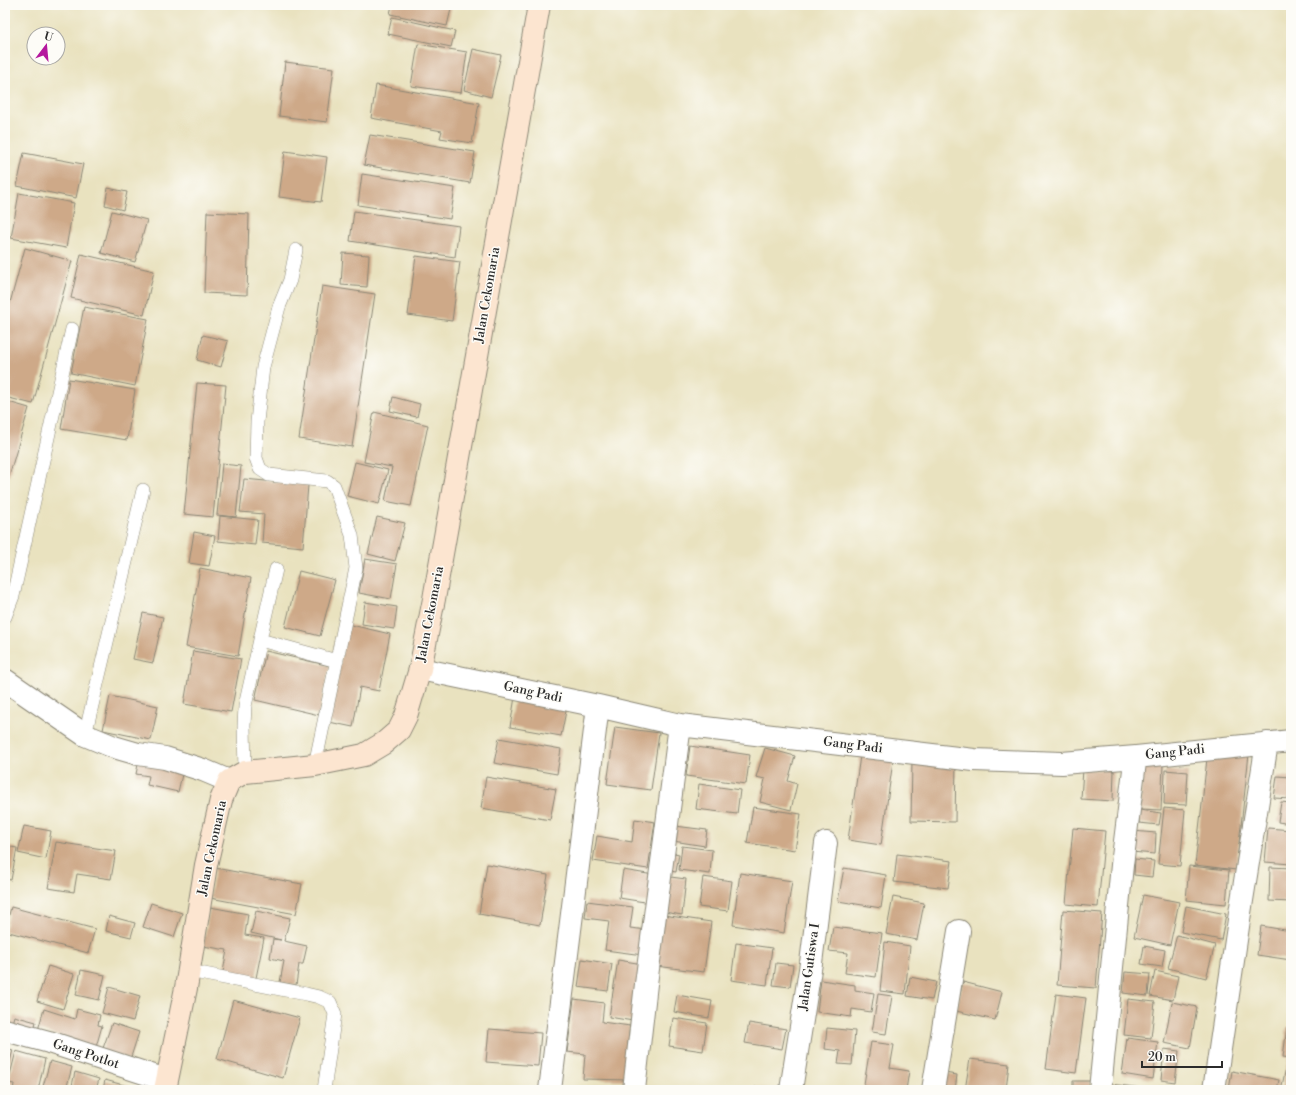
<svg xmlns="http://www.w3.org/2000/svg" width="1296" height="1095" font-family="'Libre Bodoni',serif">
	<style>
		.building { fill: #cea988 }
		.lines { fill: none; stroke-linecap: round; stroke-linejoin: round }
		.lane-casing { stroke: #8a8675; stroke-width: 14 }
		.street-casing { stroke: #8a8675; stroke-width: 24 }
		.secondary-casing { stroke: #8a8675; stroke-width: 24 }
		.lane { stroke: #fff; stroke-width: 13 }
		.street { stroke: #fff; stroke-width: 22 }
		.secondary { stroke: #fce5d0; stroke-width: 22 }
		.labels { text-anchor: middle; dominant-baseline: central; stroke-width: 3; stroke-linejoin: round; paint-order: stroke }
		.street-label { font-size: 13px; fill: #2b2b2b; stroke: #fdfcf7 }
	</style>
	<rect width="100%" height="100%" fill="#fdfcf7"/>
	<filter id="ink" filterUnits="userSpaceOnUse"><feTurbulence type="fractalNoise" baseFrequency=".025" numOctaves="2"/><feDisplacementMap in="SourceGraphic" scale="8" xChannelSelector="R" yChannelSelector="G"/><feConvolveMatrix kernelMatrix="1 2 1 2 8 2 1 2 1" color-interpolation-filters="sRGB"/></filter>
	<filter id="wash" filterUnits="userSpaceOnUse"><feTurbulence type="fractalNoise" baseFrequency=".012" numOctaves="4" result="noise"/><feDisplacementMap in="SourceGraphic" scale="16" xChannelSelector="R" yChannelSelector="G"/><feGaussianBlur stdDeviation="0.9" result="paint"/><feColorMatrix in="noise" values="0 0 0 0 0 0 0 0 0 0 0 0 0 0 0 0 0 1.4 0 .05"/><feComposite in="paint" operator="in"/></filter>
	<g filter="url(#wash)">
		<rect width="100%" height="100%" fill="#e9e2bf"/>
		<g id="blocks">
			<path class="building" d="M392 5H452L447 26 390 14Z
				M392 17 455 31 451 47 388 34Z
				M418 44 467 52 461 93 411 86Z
				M473 49 501 55 491 97 464 90Z
				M285 62 334 68 327 122 279 116Z
				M376 85 479 103 472 143 440 138 442 131 371 118Z
				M370 135 475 152 470 183 364 165Z
				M285 151 327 157 321 202 279 197Z
				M24 153 83 164 76 198 17 186Z
				M362 174 455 188 450 219 358 205Z
				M108 188 127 192 123 210 105 205Z
				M19 193 74 203 66 248 11 238Z
				M112 211 147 220 135 262 101 253Z
				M354 211 459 226 455 257 350 241Z
				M207 212 249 214 247 295 204 293Z
				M25 248 72 261 33 404 5 397V321Z
				M343 253 369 255 367 287 341 285Z
				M81 254 154 271 144 315 71 298Z
				M416 256 460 262 452 321 408 315Z
				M322 286 375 294 352 447 299 439Z
				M84 307 148 319 135 386 71 373Z
				M203 335 228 341 221 367 197 360Z
				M69 379 135 390 127 440 61 429Z
				M197 383 226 385 213 517 184 514Z
				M393 397 420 404 417 417 390 411Z
				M5 401 29 408 9 476 5 475Z
				M374 412 428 425 411 506 385 501 392 467 364 462Z
				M355 462 388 470 379 504 347 496Z
				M222 464 241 466 236 517 217 515Z
				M244 479 308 485 303 547 262 543 264 514 240 512Z
				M220 516 258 520 255 545 218 541Z
				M377 517 405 523 395 561 368 554Z
				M194 532 215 536 209 566 189 563Z
				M365 559 397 564 391 599 359 593Z
				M200 568 251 578 238 656 186 647Z
				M299 571 335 580 320 636 285 627Z
				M365 602 397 607 394 629 362 624Z
				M143 613 163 617 153 663 133 659Z
				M347 624 390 634 379 691 360 687 353 727 329 722Z
				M193 651 241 659 231 712 184 704Z
				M266 651 330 666 319 715 255 700Z
				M110 696 158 706 151 740 103 730Z
				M515 697 567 706 561 736 510 727Z
				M615 727 659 733 651 790 607 784Z
				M499 738 561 749 557 774 494 763Z
				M690 746 750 755 746 784 686 776Z
				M765 748 795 756 788 781 797 784 791 810 760 802 765 779 756 777Z
				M1208 750 1249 754 1236 870 1195 865Z
				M860 756 893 761 881 845 848 840Z
				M139 760 183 770 178 792 147 785 149 776 136 774Z
				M912 760 956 761 955 822 911 821Z
				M1143 764 1163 765 1161 810 1140 809Z
				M1083 769 1114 771 1113 801 1081 799Z
				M1165 770 1188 772 1186 805 1164 804Z
				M1277 776 1291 777V799L1274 798Z
				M486 777 556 789 550 820 481 808Z
				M699 784 740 790 737 814 696 809Z
				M1281 802 1291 803V824L1278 822Z
				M753 807 801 814 795 850 747 843Z
				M1164 808 1185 810 1180 866 1158 864Z
				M1140 810 1161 813 1159 825 1139 823Z
				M635 819 655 822 648 869 593 861 597 836 632 842Z
				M24 826 51 831 46 859 18 853Z
				M675 826 707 830 705 846 673 841Z
				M1073 828 1105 831 1098 907 1066 904Z
				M1268 828 1291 830V864L1265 862Z
				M1132 831 1156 833 1155 854 1131 852Z
				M56 842 116 851 111 879 77 874 74 892 48 888Z
				M5 846 17 848 11 880 5 879Z
				M682 846 712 850 710 874 679 870Z
				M665 851 679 854 676 872 663 870Z
				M897 854 952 861 948 888 894 882Z
				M1135 859 1154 861 1152 877 1134 875Z
				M487 864 548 875 540 925 479 914Z
				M1189 866 1229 870 1226 904 1186 900Z
				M1270 867 1291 868V902L1269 901Z
				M215 868 302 884 296 914 210 898Z
				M844 868 886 875 881 908 838 901Z
				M623 870 654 875 651 903 619 898Z
				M740 873 792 881 784 933 733 925Z
				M663 876 686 879 682 915 658 911Z
				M703 877 732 881 728 911 699 907Z
				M1143 895 1179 902 1170 945 1134 937Z
				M893 897 924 903 917 940 886 934Z
				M587 901 633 907 630 928 647 930 643 955 605 950 609 921 585 918Z
				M151 903 182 913 174 937 143 927Z
				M1186 906 1226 914 1221 940 1181 932Z
				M11 907 95 929 88 953 5 931Z
				M210 907 248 914 245 935 264 938 256 978 223 972 227 950 203 946Z
				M1063 910 1102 913 1096 988 1057 985Z
				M256 911 290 918 284 941 307 946 303 964H299L296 985 280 982 284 961 270 958 273 939 281 940 251 933Z
				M663 915 711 922 704 972 656 966Z
				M109 916 135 923 131 937 106 931Z
				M1261 926 1291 931V960L1257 955Z
				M833 927 882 933 876 977 845 973 848 953 829 951Z
				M1177 935 1215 945 1206 978 1168 968Z
				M885 942 910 946 905 994 880 991Z
				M736 943 772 948 767 985 731 980Z
				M1144 946 1165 950 1162 967 1141 964Z
				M582 959 612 964 608 991 578 987Z
				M618 960 643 964 633 1021 609 1017Z
				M776 963 793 965 790 987 773 985Z
				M48 966 74 974 63 1009 37 1001Z
				M81 970 105 975 99 1000 76 995Z
				M1155 971 1178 976 1173 1000 1150 996Z
				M1125 972 1150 974 1148 996 1123 993Z
				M910 977 936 982 932 1000 907 996Z
				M821 980 855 985V990L874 993 871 1012 852 1009 851 1017 817 1012Z
				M963 982 1002 992 995 1020 956 1011Z
				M109 987 140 996 133 1021 102 1013Z
				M878 994 892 996 886 1034 872 1032Z
				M1056 994 1086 998 1076 1073 1046 1069Z
				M677 995 712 1001 709 1018 674 1012Z
				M574 999 604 1003 602 1022 630 1026 627 1051 635 1052 629 1080 583 1079 585 1054 567 1052Z
				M1128 999 1155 1002 1151 1038 1124 1035Z
				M233 1000 300 1018 283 1078 217 1059Z
				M1172 1002 1197 1007 1190 1048 1164 1043Z
				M44 1009 75 1019 77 1009 100 1015 98 1025 102 1026 96 1047 38 1030Z
				M14 1016 36 1022 32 1036 10 1030Z
				M673 1018 707 1023 703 1051 669 1046Z
				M112 1023 139 1032 130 1060 102 1051Z
				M749 1023 786 1029 782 1049 745 1043Z
				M1287 1027H1291V1058L1283 1057Z
				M827 1028 855 1031 852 1065 838 1064 840 1051 825 1049Z
				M489 1029 541 1033 538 1066 486 1062Z
				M1127 1038 1158 1042 1153 1079 1122 1074Z
				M871 1042 894 1045 890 1068 909 1071 906 1090H863Z
				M5 1048 13 1050 6 1077H5Z
				M1164 1049 1179 1051 1175 1082 1161 1080Z
				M16 1051 45 1059 38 1090H13L14 1084 8 1083Z
				M970 1059 1009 1064 1006 1090H965Z
				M1288 1059H1291V1090H1281Z
				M50 1061 72 1067 66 1090H42Z
				M1232 1071 1279 1080 1277 1090H1229Z
				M75 1072 99 1079 96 1090H71Z
				M938 1072 957 1075 955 1090H935Z
				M105 1080 142 1090H103Z
				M1073 1081H1090V1090H1073Z
				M1110 1084 1150 1089V1090H1109Z
				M1158 1086 1183 1089V1090H1157Z
				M755 1087 770 1089V1090H755Z"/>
		</g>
	</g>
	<g filter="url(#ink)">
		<use href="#blocks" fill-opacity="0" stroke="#8a8675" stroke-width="1"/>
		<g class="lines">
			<g class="lane-casing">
				<path id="lane" d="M296 250 290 280 279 307 263 367 257 422 256 458 260 469 269 475 327 481 334 486 352 535 356 568 315 765
					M5 617 13 596 72 329
					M260 640 337 661
					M85 735 143 490
					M245 772 244 726 245 706 276 569
					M189 971 306 994 319 997 330 1002 335 1014 324 1090"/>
			</g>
			<g class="street-casing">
				<path id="street" d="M420 669 598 706 680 725 974 760 1062 763 1136 757 1291 741
					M5 680 85 735 114 747 138 754 165 758 203 770 229 781
					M5 1030 49 1042 166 1080
					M550 1090 598 706
					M634 1090 646 984 680 725
					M791 1090 811 963 826 843
					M933 1090 959 931
					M1100 1090 1122 865 1135 762
					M1214 1090 1240 913 1267 743"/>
			</g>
			<g class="secondary-casing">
				<path id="secondary" d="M165 1090 186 988 206 865 221 800 229 781 245 772 315 765 364 755 384 743 399 730 406 716 420 669 434 599 539 5"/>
			</g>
			<use href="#lane" class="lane"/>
			<use href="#street" class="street"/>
			<use href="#secondary" class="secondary"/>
		</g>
	</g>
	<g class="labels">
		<g class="street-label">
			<text transform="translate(487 295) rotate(-80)">Jalan Cekomaria</text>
			<text transform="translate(430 614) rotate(-79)">Jalan Cekomaria</text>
			<text transform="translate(533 692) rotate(12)">Gang Padi</text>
			<text transform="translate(853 745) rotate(7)">Gang Padi</text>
			<text transform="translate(1175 752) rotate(-6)">Gang Padi</text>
			<text transform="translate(212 848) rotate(-78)">Jalan Cekomaria</text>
			<text transform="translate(809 967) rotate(-82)">Jalan Gutiswa I</text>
			<text transform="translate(86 1054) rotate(18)">Gang Potlot</text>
		</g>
	</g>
	<rect width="1296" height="1095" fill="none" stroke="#fdfcf7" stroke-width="20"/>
	<g transform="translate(46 46) rotate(16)"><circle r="19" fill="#fdfcf7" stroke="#a9a8a5"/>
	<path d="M0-3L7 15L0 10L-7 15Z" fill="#b5179e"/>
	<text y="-6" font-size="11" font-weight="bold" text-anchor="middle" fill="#2b2b2b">U</text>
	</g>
	<path d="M1142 1061v6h80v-6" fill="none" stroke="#2b2b2b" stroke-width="2"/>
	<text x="1148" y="1061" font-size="12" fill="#2b2b2b" stroke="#fdfcf7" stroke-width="3" paint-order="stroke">20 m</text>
</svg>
